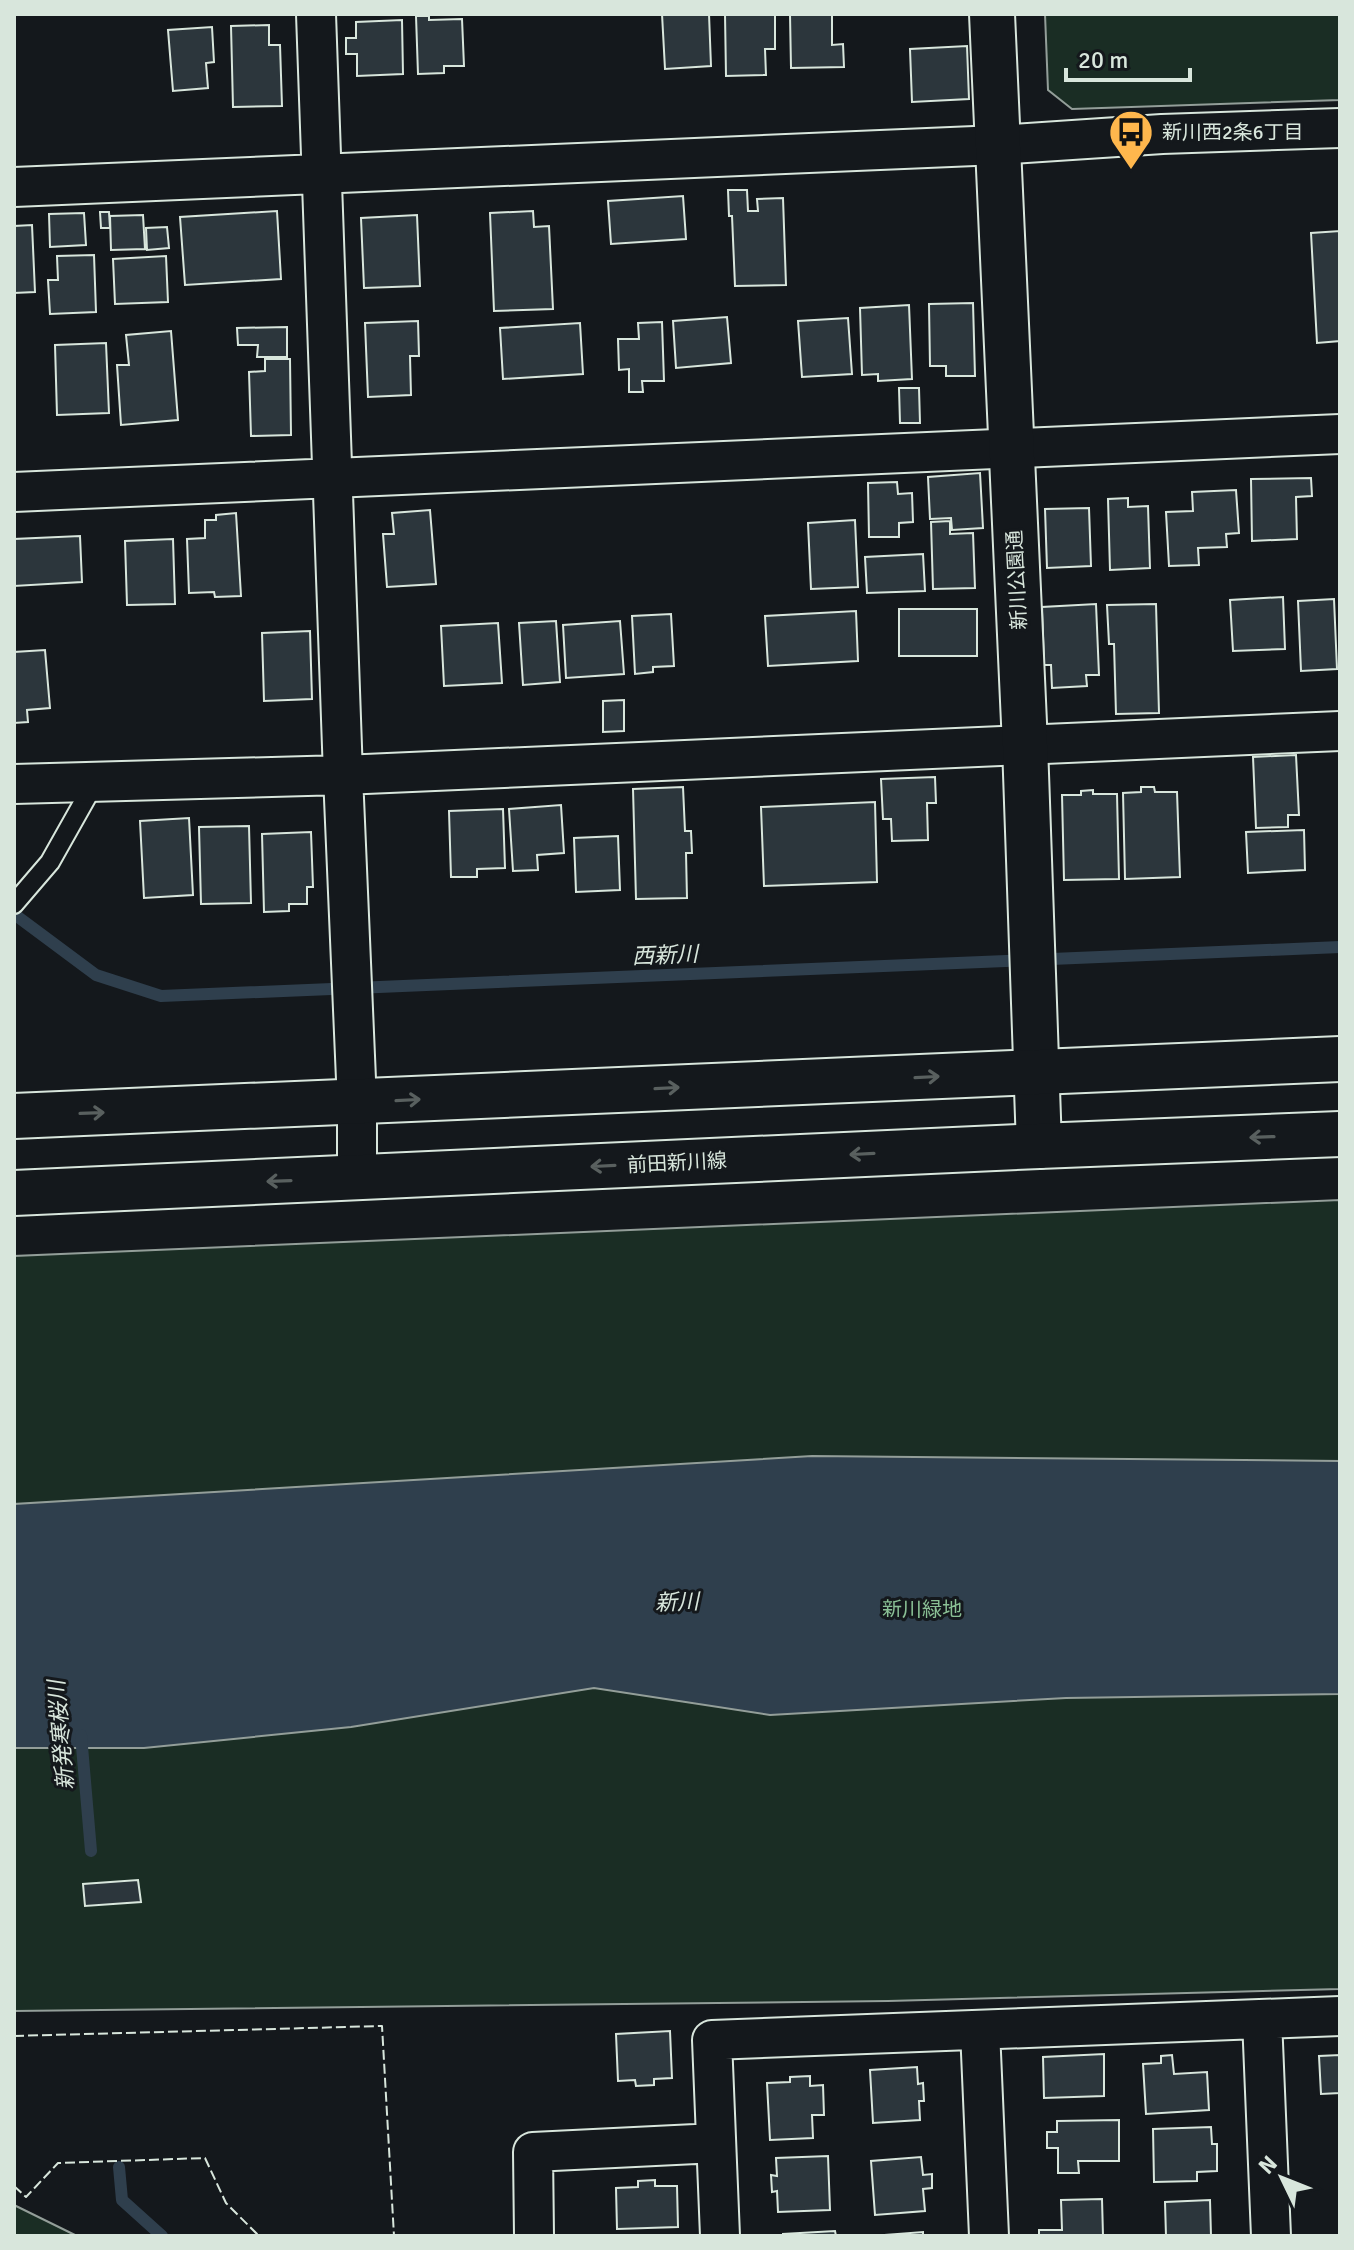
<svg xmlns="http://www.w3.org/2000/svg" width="1354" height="2250" font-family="Signika,'Noto Sans JP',sans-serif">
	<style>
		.green { fill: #1a2d24; stroke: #939e99; stroke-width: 2 }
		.water { fill: #2f3f4d; stroke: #939e99; stroke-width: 2 }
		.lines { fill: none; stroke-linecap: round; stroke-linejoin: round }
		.stream { stroke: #2f3f4d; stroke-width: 12 }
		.building { fill: #2c363c; stroke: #d8e6dc; stroke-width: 2 }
		.lane-casing { stroke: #d8e6dc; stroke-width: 22 }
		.street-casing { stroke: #d8e6dc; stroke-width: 42 }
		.secondary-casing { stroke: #d8e6dc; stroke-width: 48 }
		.primary-casing { stroke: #d8e6dc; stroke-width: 48 }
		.lane { stroke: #14181c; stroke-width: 18 }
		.street { stroke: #14181c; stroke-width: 38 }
		.secondary { stroke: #14181c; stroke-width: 44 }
		.primary { stroke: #14181c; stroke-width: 44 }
		.fence { stroke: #d8e6dc; stroke-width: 2; stroke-dasharray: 10 4; stroke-linecap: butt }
		.oneway { stroke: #59605f }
		.labels { text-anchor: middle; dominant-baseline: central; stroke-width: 6; stroke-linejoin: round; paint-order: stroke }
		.poi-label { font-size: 20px; fill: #d8e6dc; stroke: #14181c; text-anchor: start }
		.street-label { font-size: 20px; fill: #d8e6dc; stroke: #14181c }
		.park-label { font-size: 20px; fill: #8ac095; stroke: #14181c }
		.water-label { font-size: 22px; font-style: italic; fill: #d8e6dc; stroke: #14181c }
	</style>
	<rect width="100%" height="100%" fill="#14181c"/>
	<path class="green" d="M1045 14H1340V100L1072 109 1048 90Z
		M1340 1200V1989L888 2001 14 2011V1256Z
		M14 2205 77 2236H14Z"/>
	<path class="water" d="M812 1456 1340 1461V1694L1066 1698 770 1715 594 1688 351 1727 144 1748H14V1504Z"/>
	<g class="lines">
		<path class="stream" d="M14 914 96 975 161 996 1340 947
			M81 1735 91 1851
			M119 2167 122 2200 162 2236"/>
	</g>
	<path class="building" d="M662 14H709L711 66 665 69Z
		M725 14H775V49H765L766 75 726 76Z
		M790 14H832V45L843 44 844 67 791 68Z
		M416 16H429V20L462 19 464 66H444V73L418 74Z
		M402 20 403 74 357 76V54H346V38H356V22Z
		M269 25V45H280L282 106 233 107 231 26Z
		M212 27 214 62 206 63 208 88 173 91 168 30Z
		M967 46 969 99 912 102 910 49Z
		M728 190H747L748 211H758L757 199 783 198 786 285 735 286 732 216H729Z
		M683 196 686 239 611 244 608 201Z
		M277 211 281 279 185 285 180 217Z
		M533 211 534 227 549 226 553 309 494 311 490 213Z
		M100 212H109L110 228H101Z
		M84 213 86 245 50 247 49 214Z
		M143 215 145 249 111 250 110 216Z
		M417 215 420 286 364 288 361 218Z
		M32 225 35 292 14 293V226Z
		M167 227 169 248 147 250 146 228Z
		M1340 231V341L1317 343 1311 233Z
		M94 255 96 312 50 314 48 280H58L57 256Z
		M166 256 168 302 115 304 113 259Z
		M973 303 975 376H946V366H930L929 304Z
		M909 305 912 379 878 381V374L862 375 860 308Z
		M727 317 731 363 676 368 673 321Z
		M848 318 852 374 802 377 798 321Z
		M418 321 419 356H410L411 395 368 397 365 323Z
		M662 322 664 381H642L643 392H629V369L619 370 618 339H639L638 323Z
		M580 323 583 374 503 379 500 328Z
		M287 327V357H257L258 345H238L237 328Z
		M171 331 178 420 121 425 117 365H129L126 335Z
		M106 343 109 413 57 415 55 345Z
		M265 359H290L291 435 251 436 249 372 265 371Z
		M899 388H919L920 423H900Z
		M980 473 983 528 952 530 951 518 930 519 928 477Z
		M1311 478 1312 496 1296 497 1297 539 1252 541 1251 479Z
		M897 482 898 494 912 493 913 522 899 523V537H869L868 483Z
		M1236 490 1239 533 1226 534 1227 547 1198 548 1199 565 1169 566 1166 512 1193 511 1192 492Z
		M1128 498V507L1148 506 1150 568 1110 570 1108 499Z
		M1089 508 1091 566 1047 568 1045 509Z
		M430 510 436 584 387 587 383 534H394L392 513Z
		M236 513 241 596 215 597 214 592 189 593 187 539 205 538V520H216V515Z
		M855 520 858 587 811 589 808 523Z
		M950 521V534L973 533 975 588 933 589 931 522Z
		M80 536 82 582 14 586V539Z
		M173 539 175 604 127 605 125 541Z
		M923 554 925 591 867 593 865 557Z
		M1283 597 1285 649 1233 651 1230 600Z
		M1334 599 1337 669 1301 671 1298 601Z
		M1096 604 1099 675H1086L1087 686 1052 688 1051 665H1044L1042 607Z
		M1156 604 1159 713 1116 714 1114 644H1109L1107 605Z
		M899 609H977V656H899Z
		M856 611 858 661 768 666 765 616Z
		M671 614 674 666 653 667V672L635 674 632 616Z
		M556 621 560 682 523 685 519 623Z
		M620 621 624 674 566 678 563 625Z
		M498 623 502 683 444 686 441 626Z
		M310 631 312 699 264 701 262 633Z
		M45 650 50 708 27 710 28 722 14 723V652Z
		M624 700V731L603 732V701Z
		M1296 755 1299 815H1288V827L1256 828 1253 757Z
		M935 777 936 803H927L928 840 892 841 891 819H883L881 779Z
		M683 787 685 831H691L692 853H686L687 898 636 899 633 789Z
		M1141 787H1154L1155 792H1177L1180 877 1125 879 1123 793 1141 792Z
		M1093 790V794H1117L1119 879 1064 880 1062 795H1081V791Z
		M875 802 877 882 764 886 761 807Z
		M561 805 564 853 537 855 538 870 513 871 509 809Z
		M503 809 505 868 477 869V877H451L449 811Z
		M189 818 193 895 144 898 140 821Z
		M249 826 251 903 201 904 199 827Z
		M1304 830 1305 870 1248 873 1246 832Z
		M311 832 313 887H307V904H289V911L264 912 262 834Z
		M618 836 620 890 576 892 574 838Z
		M138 1880 141 1902 85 1906 83 1884Z
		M670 2031 672 2078 654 2079V2085L636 2086 635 2080 618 2081 616 2034Z
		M1104 2054V2096L1044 2098 1043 2057Z
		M1172 2055 1174 2074 1207 2072 1209 2110 1146 2114 1143 2064 1161 2063V2056Z
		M1340 2055V2093L1321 2094 1319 2056Z
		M917 2067 918 2084 923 2083 924 2101H919L920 2120 873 2123 870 2070Z
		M810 2076V2086L823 2085 824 2115H812L813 2138 770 2140 767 2083 790 2082V2077Z
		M1119 2120V2161H1078L1079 2173H1058V2148H1047V2132H1057V2121Z
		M1211 2127 1212 2144H1217V2171L1197 2172V2181L1154 2182 1153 2129Z
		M828 2156 830 2210 778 2212 777 2191 772 2192 771 2175 777 2176 776 2158Z
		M921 2157 923 2175 932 2174V2188L923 2189 925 2211 875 2215 871 2161Z
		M655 2180V2186H677L678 2227 617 2229 616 2188 638 2187V2181Z
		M1102 2199 1103 2236H1039V2230H1062L1061 2200Z
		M1210 2200 1211 2236H1166L1165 2202Z
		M835 2231 836 2236H783V2234Z
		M923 2232V2236H871Z"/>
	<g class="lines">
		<g class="lane-casing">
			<path id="lane" d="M14 904 50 862 95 782"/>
		</g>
		<g class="street-casing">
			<path id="street" d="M316 14 343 775 357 1103V1178
				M14 187 998 145 1162 134 1340 128
				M14 492 1340 434
				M14 784 343 775 1340 731
				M1262 2019 1271 2236
				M980 2030 989 2236
				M534 2236 533 2152 716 2143
				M720 2236 712 2040 1340 2016"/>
		</g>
		<g class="secondary-casing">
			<path id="secondary" d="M992 14 1025 745 1039 1146"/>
		</g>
		<g class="primary-casing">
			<path id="primary" d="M14 1116 1340 1059
				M14 1193 1039 1146 1340 1134"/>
		</g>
		<use href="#lane" class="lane"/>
		<use href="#street" class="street"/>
		<use href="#secondary" class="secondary"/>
		<use href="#primary" class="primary"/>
		<path class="fence" d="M14 2036 382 2026 394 2236
			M14 2186 26 2197 58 2163 205 2158 226 2203 259 2236"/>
	</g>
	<defs><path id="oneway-shaft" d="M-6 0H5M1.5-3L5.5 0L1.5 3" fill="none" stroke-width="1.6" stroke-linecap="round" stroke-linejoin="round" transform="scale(2)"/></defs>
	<g class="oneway">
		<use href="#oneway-shaft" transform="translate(927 1077) rotate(-3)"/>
		<use href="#oneway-shaft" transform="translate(667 1088) rotate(-3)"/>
		<use href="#oneway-shaft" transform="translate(408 1100) rotate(-3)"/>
		<use href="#oneway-shaft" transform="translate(92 1113) rotate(-2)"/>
		<use href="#oneway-shaft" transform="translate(1262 1137) rotate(178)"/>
		<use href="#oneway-shaft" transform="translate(862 1154) rotate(177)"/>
		<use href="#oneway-shaft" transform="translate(603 1166) rotate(177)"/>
		<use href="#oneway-shaft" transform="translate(279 1181) rotate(178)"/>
	</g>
	<defs>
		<g id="bus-pin" transform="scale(2.3)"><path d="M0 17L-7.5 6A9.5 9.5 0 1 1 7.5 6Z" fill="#ffb74d" stroke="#14181c"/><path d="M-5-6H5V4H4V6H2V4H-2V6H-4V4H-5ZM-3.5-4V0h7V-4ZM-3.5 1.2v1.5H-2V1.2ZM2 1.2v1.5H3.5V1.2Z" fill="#111"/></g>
	</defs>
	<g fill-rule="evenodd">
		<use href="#bus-pin" x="1131" y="132"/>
	</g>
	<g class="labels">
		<g class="poi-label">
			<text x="1162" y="132">新川西2条6丁目</text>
		</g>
		<g class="street-label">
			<text transform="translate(1017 580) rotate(-93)">新川公園通</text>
			<text transform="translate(677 1163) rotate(-3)">前田新川線</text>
		</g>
		<g class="park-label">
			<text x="922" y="1609">新川緑地</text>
		</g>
		<g class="water-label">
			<text transform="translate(665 955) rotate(-2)">西新川</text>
			<text transform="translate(677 1602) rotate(-2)">新川</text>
			<text transform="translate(61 1735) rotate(-95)">新発寒桜川</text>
		</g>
	</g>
	<rect width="1354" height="2250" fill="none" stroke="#d8e6dc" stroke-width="32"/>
	<g transform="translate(1282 2178) rotate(313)" stroke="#14181c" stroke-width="6" paint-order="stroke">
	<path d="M0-6L14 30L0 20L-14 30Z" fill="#d8e6dc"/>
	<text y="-12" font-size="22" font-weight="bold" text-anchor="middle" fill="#d8e6dc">N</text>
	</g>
	<path d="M1066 68v12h124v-12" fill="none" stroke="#d8e6dc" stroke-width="4"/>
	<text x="1078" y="68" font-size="24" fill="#d8e6dc" stroke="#14181c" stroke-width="6" paint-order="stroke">20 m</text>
</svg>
